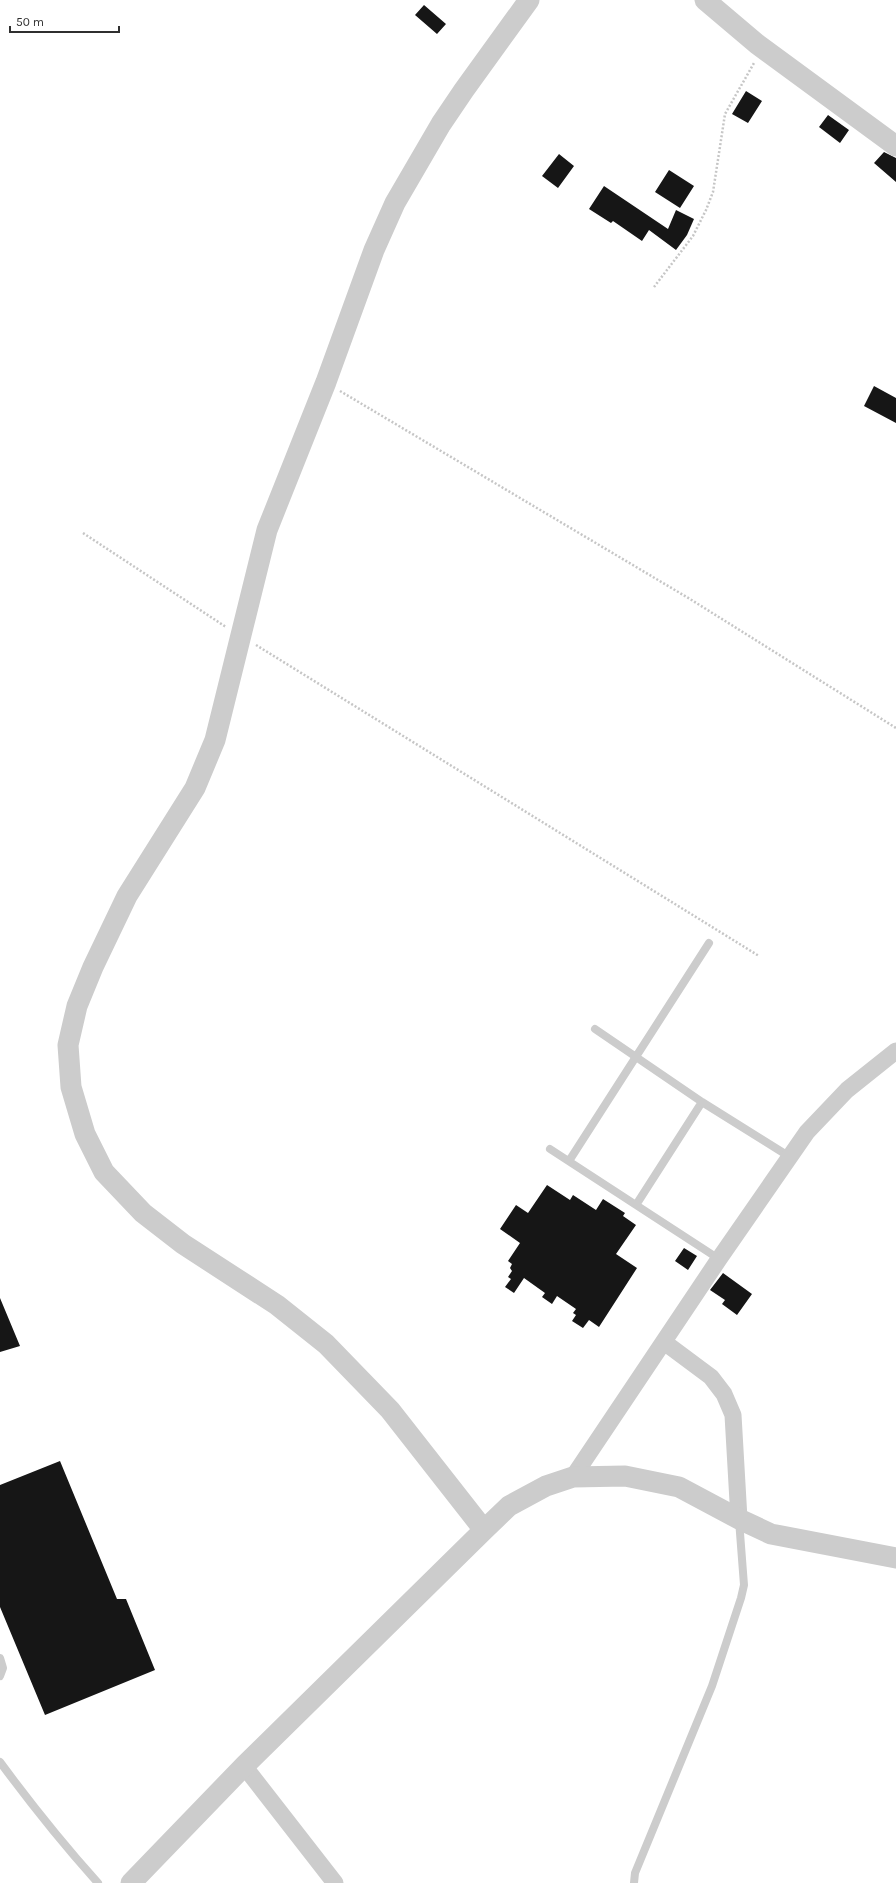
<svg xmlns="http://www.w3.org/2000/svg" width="896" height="1883" font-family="Karla,sans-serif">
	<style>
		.building { fill: #161616 }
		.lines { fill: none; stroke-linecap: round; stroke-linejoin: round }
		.path { stroke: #c6c6c6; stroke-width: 2.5; stroke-dasharray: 2 2; stroke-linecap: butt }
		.service { stroke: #ccc; stroke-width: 8 }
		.minor { stroke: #ccc; stroke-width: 17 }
		.tertiary { stroke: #ccc; stroke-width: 21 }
	</style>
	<rect width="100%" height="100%" fill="#fff"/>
	<path class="building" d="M424 5 446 24 437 34 415 15Z
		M746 91 762 101 748 123 732 114Z
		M828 115 849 130 840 143 819 127Z
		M884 152 896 158V182L874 163Z
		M559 154 574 166 558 188 542 176Z
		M669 170 694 186 680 208 655 192Z
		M604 186 668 229 676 210 694 219 687 235 676 250 649 230 642 241 613 221 611 223 589 209Z
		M874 386 896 398V423L864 406Z
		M547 1185 570 1200 573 1195 596 1210 603 1199 625 1213 623 1216 636 1225 616 1254 637 1268 599 1327 589 1320 583 1328 572 1321 576 1315 573 1313 576 1309 557 1296 552 1304 542 1297 545 1293 524 1278 514 1293 505 1287 511 1279 508 1277 512 1271 510 1268 512 1264 508 1261 520 1243 500 1229 516 1205 528 1213Z
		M684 1248 697 1256 688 1270 675 1261Z
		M723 1273 752 1294 737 1315 722 1304 725 1300 710 1290Z
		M0 1298 20 1346 0 1352Z
		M60 1461 117 1599H126L155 1670 45 1715 0 1607V1485Z"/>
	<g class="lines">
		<path class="path" d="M654 287 693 236 706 210 713 192 725 114 754 63
			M340 391 690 599 896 728
			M83 533 226 627
			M256 645 759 956"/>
		<path class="service" d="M595 1029 702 1102 790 1157
			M550 1149 719 1259
			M569 1161 709 943
			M636 1205 702 1102
			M0 1658 3 1668 0 1676
			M0 1762C31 1804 63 1844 98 1883
			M634 1883 635 1873 712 1686 741 1598 744 1585 739 1520"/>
		<path class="minor" d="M664 1342 711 1377 724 1394 733 1415 739 1519
			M573 1477 719 1259 807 1132 847 1090 896 1051
			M244 1766 335 1883"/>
		<path class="tertiary" d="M705 0 757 44 896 146
			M484 1530 390 1410 326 1344 277 1305 183 1244 143 1213 104 1172 85 1134 71 1087 68 1045 77 1006 93 967 127 896 195 788 215 740 267 530 326 382 374 250 395 203 441 124 464 90 529 0
			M131 1883 244 1766 484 1530 509 1506 546 1486 573 1477 625 1476 679 1487 739 1519 771 1534 896 1558"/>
	</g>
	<path d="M10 26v6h109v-6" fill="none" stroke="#2f2f2f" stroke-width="2"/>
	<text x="16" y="26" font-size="12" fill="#2f2f2f" stroke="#ffffff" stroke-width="3" paint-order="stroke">50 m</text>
</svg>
